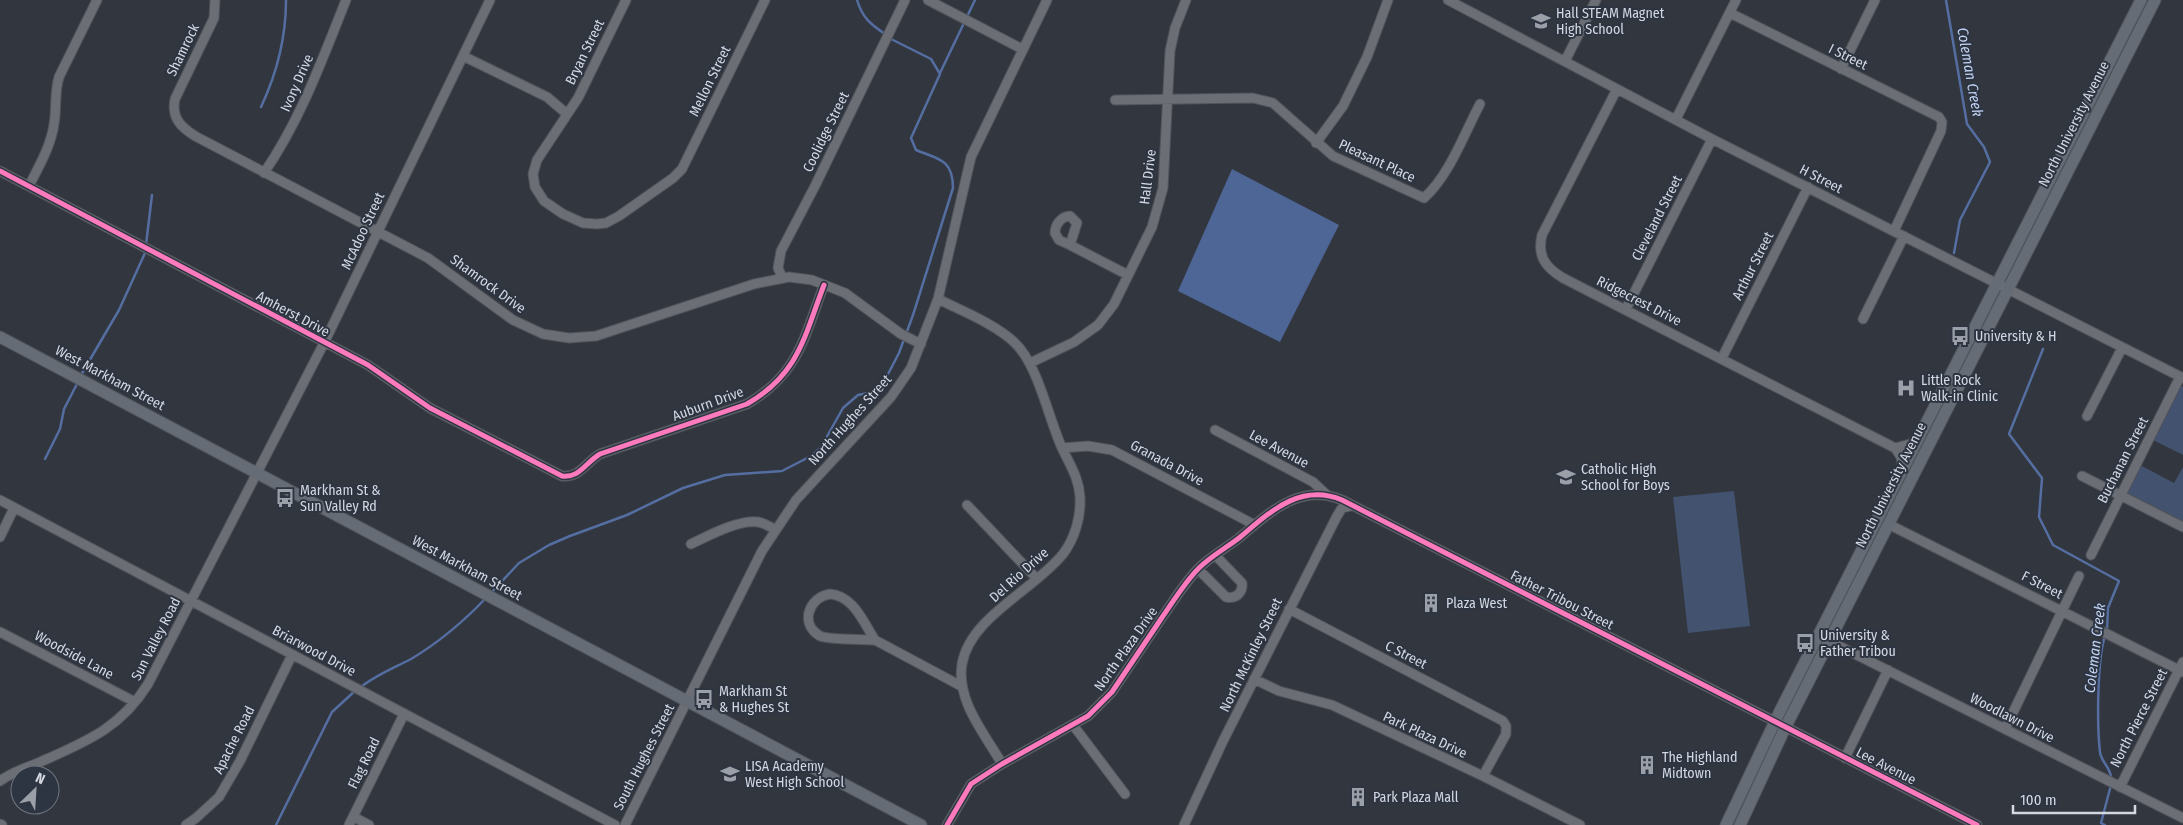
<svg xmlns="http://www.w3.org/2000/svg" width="2183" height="825" font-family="'Fira Sans Condensed',sans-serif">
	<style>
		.green { fill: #42526f }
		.forest { fill: #4e6696 }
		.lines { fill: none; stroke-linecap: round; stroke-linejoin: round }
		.stream { stroke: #556ea1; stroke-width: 2.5 }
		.minor-casing { stroke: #50535a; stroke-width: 11 }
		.major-casing { stroke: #50535a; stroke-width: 13 }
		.minor { stroke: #6b6e74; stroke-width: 9 }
		.major { stroke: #666c75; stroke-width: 11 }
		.cycleway-casing { stroke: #2e3542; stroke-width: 8 }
		.cycleway { stroke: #fd7abc; stroke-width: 5 }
		.labels { text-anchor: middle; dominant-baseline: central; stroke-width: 4; stroke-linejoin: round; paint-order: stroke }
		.poi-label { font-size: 14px; fill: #d4d8e1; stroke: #2e3542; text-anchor: start }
		.street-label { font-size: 14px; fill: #d4d8e1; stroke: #2e3542 }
		.water-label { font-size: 15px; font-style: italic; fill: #c1d2f2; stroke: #2e3542 }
	</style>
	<rect width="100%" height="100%" fill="#32363e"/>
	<path class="green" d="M2180 385 2183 387V455L2153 440Z
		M2140 465 2174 483 2183 467V522L2125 494Z
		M1734 491 1750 626 1688 633 1673 497Z"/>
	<path class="forest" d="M1232 169 1339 225 1280 342 1178 291Z"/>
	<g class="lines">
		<path class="stream" d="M857 0C862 17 870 24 885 34
			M1946 0 1967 124 1984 147 1990 162 1960 220 1954 253
			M940 73 975 0
			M261 107C277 73 286 38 286 0
			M2043 349 2009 434 2042 478 2039 517 2053 545 2119 581 2108 608 2107 631
			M81 375 119 310 145 253 152 195
			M45 459 60 429 64 409 78 382
			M491 593 519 563 549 545 570 536 627 515 683 488 725 475 782 471 813 455 821 447 843 408 858 395 874 392 882 385 887 376 899 353 913 315 953 188C953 159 938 159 916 150L911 138 940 74 931 59 889 38
			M2105 636C2097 659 2097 726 2100 752 2101 762 2112 769 2111 779
			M361 687C376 675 394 668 411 659 438 643 464 621 486 598
			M276 825 332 712 356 690
			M2105 825 2101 823 2111 785"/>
		<g class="minor-casing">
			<path id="minor" d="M215 0 214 18 175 99C171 118 181 127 195 136L428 258 513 320 543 334 569 338 596 336 754 284 789 277 812 280 845 293 901 334 921 344
				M626 0 578 98 537 160 533 174 535 187 544 201 563 214 583 223 597 224 606 223 619 216 673 178 682 169 765 0
				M928 0 1022 49
				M1448 0 1712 139 2183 378
				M1730 13 1939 117 1942 122 1941 131 1894 231
				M463 56 547 97 567 114
				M1565 61 1596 0
				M1841 69 1875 0
				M1617 89 1542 235C1537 256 1545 267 1563 278L1895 448 1901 457 1903 470
				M1115 100 1253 98 1273 103 1333 156 1424 198C1449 176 1464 134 1480 104
				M1676 119 1736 0
				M1316 143 1343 106 1367 57 1388 0
				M0 171 368 365 430 408 562 476C580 478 585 463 600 454L747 404C799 374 804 337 824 285
				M264 173C301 119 322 60 346 0
				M29 186C39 166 51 146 54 124 57 108 54 93 59 77L97 0
				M1070 216 1077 223 1070 245 1059 240 1055 233C1055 224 1062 216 1070 216Z
				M1070 245 1128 275
				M782 277 778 268 781 251 815 186 905 0
				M938 299C962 311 995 324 1014 342 1038 364 1048 417 1062 448 1070 465 1079 478 1080 497 1081 517 1075 538 1063 554 1034 590 970 617 962 664 956 701 985 734 1002 764
				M1626 309 1712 139
				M1863 319 1904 236
				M1722 358 1808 187
				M1030 363 1074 342 1098 325 1114 304 1152 227 1163 188 1170 51 1175 28 1186 0
				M2087 416 2122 348
				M1215 430 1313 482 1327 495
				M1062 448 1088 446 1112 450 1253 524
				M1895 448 1910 444 1918 439
				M2082 476 2183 527
				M0 500 615 825
				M967 505 1037 579
				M1888 524 2183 672
				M0 537 14 508
				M691 544C708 536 739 519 758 522 765 523 770 527 776 530
				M2091 555 2180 377
				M1198 569 1226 597C1236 599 1243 593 1242 583L1215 555
				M830 594C854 596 863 622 875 640 864 639 828 640 820 636 799 624 809 597 830 594Z
				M1289 609 1503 721 1506 726V734L1483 776
				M0 632 135 702
				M875 640 961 686
				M1829 641 2183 818
				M1254 679 1279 691 1332 705 1483 776 1580 825
				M1073 725 1125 794
				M2005 729 2079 576
				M1845 758 1888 670
				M0 781C12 772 25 768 38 763 85 742 120 729 148 684L324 343 490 0
				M2120 787 2183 662
				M354 817 369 825
				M0 824 2 825
				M186 825 196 818 219 797 240 761 292 655
				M349 825 404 714
				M625 825 762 551 796 500 891 397 911 368 938 299 971 157 1047 0
				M947 825 971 784 1002 764 1088 716 1112 692C1128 668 1144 644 1161 619 1173 602 1184 583 1199 568 1211 556 1226 548 1239 538 1269 513 1300 482 1342 500L1977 825
				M1184 825 1223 741 1337 516 1342 508 1351 506"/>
		</g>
		<g class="major-casing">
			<path id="major" d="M0 337 921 825
				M1726 825 1780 711 2141 0
				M1740 825 1785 728 2155 0"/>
		</g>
		<use href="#minor" class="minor"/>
		<use href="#major" class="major"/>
		<g class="cycleway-casing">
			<path id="cycleway" d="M0 171 368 365 430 408 562 476C580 478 585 463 600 454L747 404C799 374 804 337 824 285
				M947 825 971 784 1002 764 1088 716 1112 692C1128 668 1144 644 1161 619 1173 602 1184 583 1199 568 1211 556 1226 548 1239 538 1269 513 1300 482 1342 500L1977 825"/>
		</g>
		<use href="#cycleway" class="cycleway"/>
	</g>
	<defs>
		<g id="school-bare" transform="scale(1.5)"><path d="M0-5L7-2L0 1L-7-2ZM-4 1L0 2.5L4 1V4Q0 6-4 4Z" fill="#9b9fa8" stroke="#2e3542" stroke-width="2.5" paint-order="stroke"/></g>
		<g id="bus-bare" transform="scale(1.5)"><path d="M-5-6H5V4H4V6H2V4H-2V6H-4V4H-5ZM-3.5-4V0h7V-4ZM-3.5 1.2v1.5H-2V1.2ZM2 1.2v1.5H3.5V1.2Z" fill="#9b9fa8" stroke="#2e3542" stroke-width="2.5" paint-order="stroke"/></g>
		<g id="hospital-bare" transform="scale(1.5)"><path d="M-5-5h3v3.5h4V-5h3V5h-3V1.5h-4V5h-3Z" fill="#9b9fa8" stroke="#2e3542" stroke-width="2.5" paint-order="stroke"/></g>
		<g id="building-bare" transform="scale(1.5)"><path d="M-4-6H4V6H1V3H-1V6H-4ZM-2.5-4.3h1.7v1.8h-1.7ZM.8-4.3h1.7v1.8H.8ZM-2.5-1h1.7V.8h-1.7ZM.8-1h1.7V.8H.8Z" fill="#9b9fa8" stroke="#2e3542" stroke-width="2.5" paint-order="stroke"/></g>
	</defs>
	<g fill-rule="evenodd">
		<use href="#school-bare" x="1541" y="21"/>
		<use href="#bus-bare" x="1960" y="336"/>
		<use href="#hospital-bare" x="1906" y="388"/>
		<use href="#school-bare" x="1566" y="477"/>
		<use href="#bus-bare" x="285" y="498"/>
		<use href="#building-bare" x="1431" y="603"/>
		<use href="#bus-bare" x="1805" y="643"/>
		<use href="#bus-bare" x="704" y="699"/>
		<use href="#building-bare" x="1647" y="765"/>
		<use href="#school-bare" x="730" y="774"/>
		<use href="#building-bare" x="1358" y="797"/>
	</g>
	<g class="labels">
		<g class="poi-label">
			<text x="1556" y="13">Hall STEAM Magnet<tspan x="1556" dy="16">High School</tspan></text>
			<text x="1975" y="336">University &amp; H</text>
			<text x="1921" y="380">Little Rock<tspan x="1921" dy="16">Walk-in Clinic</tspan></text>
			<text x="1581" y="469">Catholic High<tspan x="1581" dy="16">School for Boys</tspan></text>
			<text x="300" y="490">Markham St &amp;<tspan x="300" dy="16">Sun Valley Rd</tspan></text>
			<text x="1446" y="603">Plaza West</text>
			<text x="1820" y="635">University &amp;<tspan x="1820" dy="16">Father Tribou</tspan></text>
			<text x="719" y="691">Markham St<tspan x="719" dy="16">&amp; Hughes St</tspan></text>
			<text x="1662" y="757">The Highland<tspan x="1662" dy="16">Midtown</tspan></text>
			<text x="745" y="766">LISA Academy<tspan x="745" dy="16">West High School</tspan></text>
			<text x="1373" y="797">Park Plaza Mall</text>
		</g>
		<g class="street-label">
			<text transform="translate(183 50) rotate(-64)">Shamrock</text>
			<text transform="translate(585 52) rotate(-64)">Bryan Street</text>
			<text transform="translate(1848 57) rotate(26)">I Street</text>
			<text transform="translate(710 81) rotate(-64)">Mellon Street</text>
			<text transform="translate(297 83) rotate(-66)">Ivory Drive</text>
			<text transform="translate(2074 124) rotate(-63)">North University Avenue</text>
			<text transform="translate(826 132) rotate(-64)">Coolidge Street</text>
			<text transform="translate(1377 161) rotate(25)">Pleasant Place</text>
			<text transform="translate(1148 177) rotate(-83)">Hall Drive</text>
			<text transform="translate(1821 179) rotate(27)">H Street</text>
			<text transform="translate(1657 218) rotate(-63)">Cleveland Street</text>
			<text transform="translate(363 231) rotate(-65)">McAdoo Street</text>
			<text transform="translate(1753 266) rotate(-63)">Arthur Street</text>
			<text transform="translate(488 284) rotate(36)">Shamrock Drive</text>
			<text transform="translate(1639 301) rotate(27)">Ridgecrest Drive</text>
			<text transform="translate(293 314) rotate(28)">Amherst Drive</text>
			<text transform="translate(110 378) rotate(28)">West Markham Street</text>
			<text transform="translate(708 404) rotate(-20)">Auburn Drive</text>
			<text transform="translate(850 420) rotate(-48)">North Hughes Street</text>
			<text transform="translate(1279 449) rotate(28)">Lee Avenue</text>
			<text transform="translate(2123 460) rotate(-63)">Buchanan Street</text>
			<text transform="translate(1167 463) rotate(28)">Granada Drive</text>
			<text transform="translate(1891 485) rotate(-63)">North University Avenue</text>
			<text transform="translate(467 568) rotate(28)">West Markham Street</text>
			<text transform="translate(1019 575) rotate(-42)">Del Rio Drive</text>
			<text transform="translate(2042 585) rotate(27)">F Street</text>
			<text transform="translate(1562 600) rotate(27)">Father Tribou Street</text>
			<text transform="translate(156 639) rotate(-63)">Sun Valley Road</text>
			<text transform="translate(1126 649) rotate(-55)">North Plaza Drive</text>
			<text transform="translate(314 651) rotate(28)">Briarwood Drive</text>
			<text transform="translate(74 655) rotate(28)">Woodside Lane</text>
			<text transform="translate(1251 655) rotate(-64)">North McKinley Street</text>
			<text transform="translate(1406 655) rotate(27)">C Street</text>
			<text transform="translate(2012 718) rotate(27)">Woodlawn Drive</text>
			<text transform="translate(2139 718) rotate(-63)">North Pierce Street</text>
			<text transform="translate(1425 735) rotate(25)">Park Plaza Drive</text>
			<text transform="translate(234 740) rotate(-63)">Apache Road</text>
			<text transform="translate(644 757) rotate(-63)">South Hughes Street</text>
			<text transform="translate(364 763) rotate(-64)">Flag Road</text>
			<text transform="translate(1886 766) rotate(27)">Lee Avenue</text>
		</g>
		<g class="water-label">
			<text transform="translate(1970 72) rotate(80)">Coleman Creek</text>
			<text transform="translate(2095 648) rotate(-83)">Coleman Creek</text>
		</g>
	</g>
	<g transform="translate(35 790) rotate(25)"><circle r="24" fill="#2e3542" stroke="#707682"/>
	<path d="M0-4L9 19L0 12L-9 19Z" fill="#9b9fa8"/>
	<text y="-8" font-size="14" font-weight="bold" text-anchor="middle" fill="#d4d8e1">N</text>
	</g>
	<path d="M2013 805v8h122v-8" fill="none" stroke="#d4d8e1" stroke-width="2.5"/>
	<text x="2020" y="805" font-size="15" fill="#d4d8e1" stroke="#2e3542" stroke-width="4" paint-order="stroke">100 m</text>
</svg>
